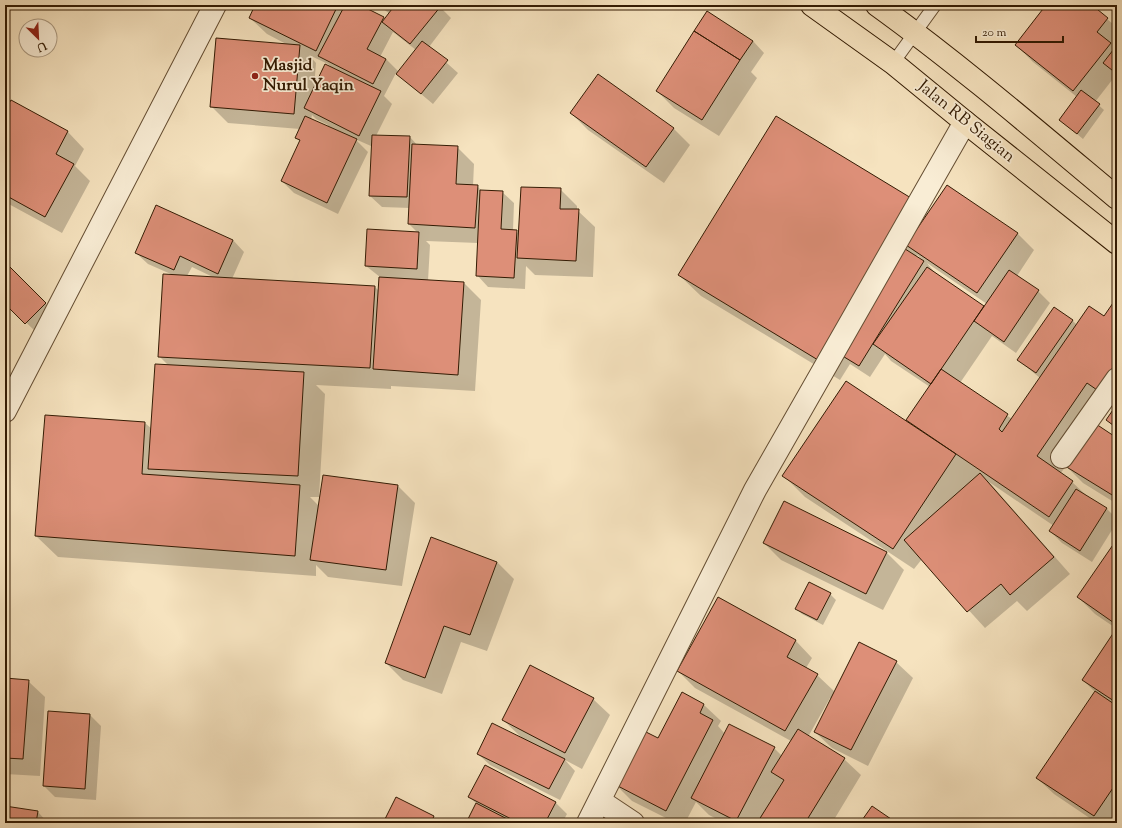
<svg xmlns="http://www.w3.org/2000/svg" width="1122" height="828" font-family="'Sorts Mill Goudy',serif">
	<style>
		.shadow { fill: #0003; fill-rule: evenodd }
		.building { fill: #dd8f78; stroke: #331b03 }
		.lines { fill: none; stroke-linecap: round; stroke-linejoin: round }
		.lane-casing { stroke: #644d32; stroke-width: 14 }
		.street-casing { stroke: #644d32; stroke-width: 24 }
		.highway-casing { stroke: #331b03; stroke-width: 24 }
		.lane { stroke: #f9edd5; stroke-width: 12 }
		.street { stroke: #f9edd5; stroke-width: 22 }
		.highway { stroke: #f6e3bf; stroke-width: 22 }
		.poi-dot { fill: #8f2418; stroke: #f9edd5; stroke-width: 1.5 }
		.labels { text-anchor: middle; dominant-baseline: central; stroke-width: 3.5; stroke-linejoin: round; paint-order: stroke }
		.poi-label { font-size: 17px; font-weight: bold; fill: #331b03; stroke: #f9edd5; text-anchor: start }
		.street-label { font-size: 17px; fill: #331b03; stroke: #f9edd5 }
	</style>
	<rect width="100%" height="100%" fill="#f6e3bf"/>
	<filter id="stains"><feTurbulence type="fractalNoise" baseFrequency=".005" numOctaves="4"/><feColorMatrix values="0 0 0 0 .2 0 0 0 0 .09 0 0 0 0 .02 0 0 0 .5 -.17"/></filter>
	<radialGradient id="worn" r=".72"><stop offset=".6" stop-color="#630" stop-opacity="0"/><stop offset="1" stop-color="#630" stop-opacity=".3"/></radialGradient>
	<path class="shadow" d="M256 5H363L362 7 385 20 390 14 378 5H438L451 18 429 47 458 73 433 104 396 73 384 96 392 104 376 136 410 137 418 146 457 147 474 164 473 186H477L482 191 502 192 514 203 513 230 516 231 519 234 560 189 577 206V210L595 227 593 277 535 275 526 266 525 289 488 287 477 275 478 243 426 241 430 245 428 281 464 283 481 300 475 391 391 386V389L316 385 325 394 319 497H310L319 506 398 486 415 503 402 586 328 577 316 565V576L58 557 36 536 46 416 145 423 152 429 168 365 159 356 173 275 148 264 136 253 233 240 244 252 232 279 375 287 379 291 380 277 366 266 418 233 409 224 410 208 382 207 370 196 373 143 371 146 355 139 368 152 338 214 294 193 282 181 301 142 296 138 300 129 228 123 211 106 288 45 267 34 250 18ZM393 32 416 50 399 72 386 59 380 57ZM309 55 328 64 332 68 314 89 316 63ZM312 115 316 119 328 125 327 127 311 120ZM192 267 215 278 187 276Z
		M1047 5H1059L1064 9 1068 5H1090L1113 24 1117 20V76L1116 75 1095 102 1104 110 1083 139 1060 120 1077 97 1033 62 1016 45Z
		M1099 5H1117V7L1105 10Z
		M707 13 753 41 764 53 751 72 757 78 719 136 674 108 657 91Z
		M598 75 674 129 690 145 664 183 588 130 571 113Z
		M11 101 68 132 84 149 75 166 90 181 62 233 5 202V112Z
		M915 202 928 215 1018 234 1034 250 1017 276 1038 291 1050 303 1016 353 992 336 960 383 1012 419 1040 378 1018 360 1072 320 1077 325 1104 318 1117 308V430L1107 420 1115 408 1108 404 1094 425 1117 439V504L1083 483 1066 466 1060 474 1072 482 1087 496 1107 509 1117 519V522L1092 562 1062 543 1050 531 1054 526 989 482 1070 574 1027 611 1017 601 985 628 922 559 914 569 805 497 784 476 906 422 930 387 891 361 885 354 870 377 850 364 840 380 701 296 679 275ZM917 255 923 260 916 257ZM927 263 987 304 985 308 935 273Z
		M5 263 57 315 38 334 5 302Z
		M785 503 887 553 904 570 883 610 781 560 764 543Z
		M432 539 497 562 514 579 487 651 461 642 442 694 403 680 386 663Z
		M1117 541V629L1095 614 1078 597Z
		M830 594 836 600 823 625 802 614 796 608Z
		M719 598 796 641 812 658 806 668 817 675 835 692 896 662 913 678 868 766 832 748 815 732 832 699 830 698 808 737 844 759 861 775 832 823H725L709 815 696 802 685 823H676L632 801 615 784 659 739 704 705 721 721 718 726 725 734 774 748 782 756 791 741 695 688 678 671Z
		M1117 635V823H1097L1054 794 1037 778 1095 692 1083 680Z
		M5 679 28 681 45 697 40 776 5 774Z
		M593 699 610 715 582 769 565 760 575 771 560 800 490 765 478 754 521 737 503 720Z
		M90 715 101 726 96 800 55 797 44 786Z
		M469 797 556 803 567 814 562 823H467L477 804Z
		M5 807 38 812 48 823H5Z
		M433 817 442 823H384Z
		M890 819 894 823H862Z"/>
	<path class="building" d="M255 5H338L316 51 249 18Z
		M345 5H360L384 17 367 49 386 59 373 84 318 56Z
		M380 5H388L385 9Z
		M395 5H440L441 6 410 44 382 22Z
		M1046 5H1060L1064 8 1067 5H1092L1108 18 1097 32 1111 43 1073 91 1015 45Z
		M707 11 753 41 740 60 694 31Z
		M1117 18V26L1113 23Z
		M694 31 740 60 702 120 656 91Z
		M216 38 300 45 294 114 210 107Z
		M422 41 448 60 421 94 396 74Z
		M1117 45V74L1103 63Z
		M325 64 381 91 359 136 304 108Z
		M598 74 674 128 646 167 570 113Z
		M1081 90 1100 104 1077 134 1059 120Z
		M11 100 68 131 56 154 74 164 45 217 5 195V110Z
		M305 116 357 139 327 203 281 181 300 140 295 138Z
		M776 116 916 201 818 360 678 275Z
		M372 135 410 136 407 197 369 196Z
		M412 144 458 146 456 184 478 185 475 228 408 224Z
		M947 185 1018 233 977 293 906 245Z
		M521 187 561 188 560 209H579L576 261 517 258Z
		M480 190 503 191 501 229 517 230 514 278 476 276Z
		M156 205 233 240 218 274 180 256 174 270 135 253Z
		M367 229 419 232 417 269 365 266Z
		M902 247 924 261 859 366 836 352Z
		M5 262 46 303 25 324 5 304Z
		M927 267 984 306 931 384 873 344Z
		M1009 270 1039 290 1004 342 974 321Z
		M163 274 375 286 370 368 158 357Z
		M379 277 464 282 458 375 373 369Z
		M1113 303 1117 306V368L1100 392 1087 383 1037 456 1073 481 1049 517 906 420 941 369 1008 414 999 429 1002 432 1089 306 1104 316Z
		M1054 307 1073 320 1036 373 1017 360Z
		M155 364 304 372 298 476 148 469Z
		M846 381 956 454 893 549 782 476Z
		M1117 404V428L1106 420Z
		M45 415 145 422 142 474 300 485 295 556 35 536Z
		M1093 422 1117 438V498L1065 466Z
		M980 473 1054 557 1010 595 1001 584 967 612 904 540Z
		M323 475 398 485 386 570 310 560Z
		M1076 489 1107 508 1080 551 1049 531Z
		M784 501 887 552 866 594 763 543Z
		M431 537 497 562 470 635 444 626 425 678 385 663Z
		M1117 539V625L1077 597Z
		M809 582 831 593 817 620 795 609Z
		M718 597 796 640 787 657 818 674 785 731 677 671Z
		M1114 632 1117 634V703L1082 680Z
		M859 642 897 661 851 750 814 732Z
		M530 665 594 698 565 753 502 720Z
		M5 678 29 680 23 759 5 758Z
		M1095 691 1117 706V782L1094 816 1036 778Z
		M682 692 704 704 700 713 713 720 666 811 614 784 642 730 658 738Z
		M48 711 90 714 85 789 43 786Z
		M492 723 565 759 549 789 477 754Z
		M729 724 775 747 736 821 691 798Z
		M798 729 845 758 805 823H757L784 780 771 772Z
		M485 765 556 802 545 823H519L468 797Z
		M396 797 434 816 431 823H383Z
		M476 803 515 823H466Z
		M5 806 38 811 36 823H5Z
		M872 806 891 819 888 823H860Z"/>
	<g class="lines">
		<g class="lane-casing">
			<path id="lane" d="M893 63 935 5"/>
		</g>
		<g class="street-casing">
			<path id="street" d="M5 411 215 5
				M1062 457 1117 379
				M600 801 633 823
				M588 823 755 490 965 122"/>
		</g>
		<g class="highway-casing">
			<path id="highway" d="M812 5 893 63 965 122 1117 243
				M877 5C960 65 1038 132 1117 198"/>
		</g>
		<use href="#lane" class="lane"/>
		<use href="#street" class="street"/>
		<use href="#highway" class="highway"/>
	</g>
	<circle class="poi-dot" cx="255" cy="76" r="4"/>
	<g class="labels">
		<g class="poi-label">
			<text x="263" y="66">Masjid<tspan x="263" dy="20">Nurul Yaqin</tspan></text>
		</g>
		<g class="street-label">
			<text transform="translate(966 122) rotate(39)">Jalan RB Siagian</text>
		</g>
	</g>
	<rect width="1122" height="828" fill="none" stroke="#f6e3bf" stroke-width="20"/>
	<rect x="6" y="6" width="1110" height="816" fill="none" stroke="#331b03" stroke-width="2"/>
	<rect x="10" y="10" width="1102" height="808" fill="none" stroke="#331b03"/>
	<g transform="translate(38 38) rotate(156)"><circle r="19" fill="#f9edd5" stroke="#aa9981"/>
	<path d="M0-3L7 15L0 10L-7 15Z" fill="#8f2418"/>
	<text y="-6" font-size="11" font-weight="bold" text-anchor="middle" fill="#331b03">U</text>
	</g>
	<path d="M976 36v6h87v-6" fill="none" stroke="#331b03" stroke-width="2"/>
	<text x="982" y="36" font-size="12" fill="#331b03" stroke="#f9edd5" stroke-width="3" paint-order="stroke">20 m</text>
	<rect width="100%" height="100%" filter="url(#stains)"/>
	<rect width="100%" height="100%" fill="url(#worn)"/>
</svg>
